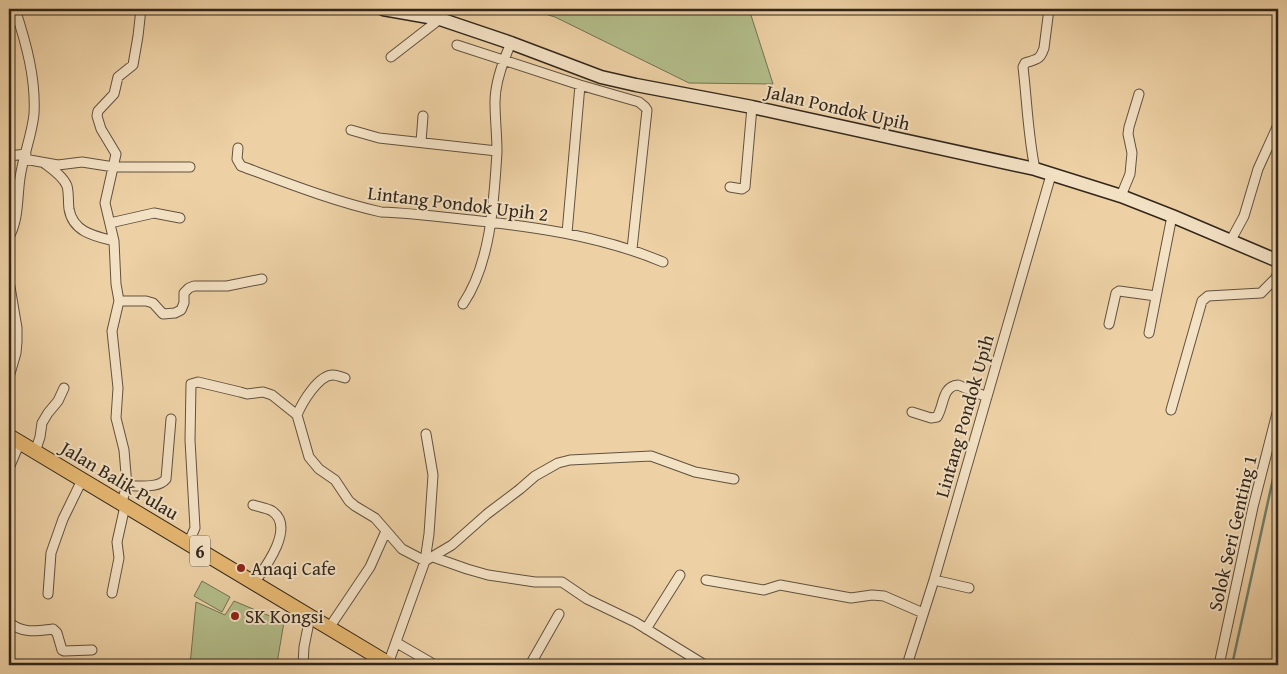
<svg xmlns="http://www.w3.org/2000/svg" width="1287" height="674" font-family="'Gentium Book Plus',serif">
	<style>
		.green { fill: #b3bd8a; stroke: #727252 }
		.lines { fill: none; stroke-linecap: round; stroke-linejoin: round }
		.stream { stroke: #707e6c; stroke-width: 2.5 }
		.minor-casing { stroke: #61513e; stroke-width: 11 }
		.secondary-casing { stroke: #32261b; stroke-width: 15 }
		.primary-casing { stroke: #32261b; stroke-width: 16 }
		.minor { stroke: #f3e1c4; stroke-width: 9 }
		.secondary { stroke: #f3e1c4; stroke-width: 12 }
		.primary { stroke: #e6b872; stroke-width: 14 }
		.poi-dot { fill: #8f2418; stroke: #f3e1c4; stroke-width: 2 }
		.labels { text-anchor: middle; dominant-baseline: central; stroke-width: 4; stroke-linejoin: round; paint-order: stroke }
		.shield { fill: #f3e1c4; stroke: #6c5e4e; stroke-width: 1 }
		.shield-label { font-size: 18px; font-weight: bold; fill: #32261b }
		.street-label { font-size: 19px; fill: #32261b; stroke: #f3e1c4 }
		.poi-label { font-size: 19px; fill: #32261b; stroke: #f3e1c4; text-anchor: start }
	</style>
	<rect width="100%" height="100%" fill="#edd1a5"/>
	<filter id="stains"><feTurbulence type="fractalNoise" baseFrequency=".004" numOctaves="4"/><feColorMatrix values="0 0 0 0 .2 0 0 0 0 .09 0 0 0 0 .02 0 0 0 .5 -.17"/></filter>
	<radialGradient id="worn" r=".72"><stop offset=".6" stop-color="#630" stop-opacity="0"/><stop offset="1" stop-color="#630" stop-opacity=".3"/></radialGradient>
	<path class="green" d="M528 9H749L773 84 689 83 555 17Z
		M202 581 230 597 222 612 194 596Z
		M234 601 284 622 277 663 275 665H190L196 602 225 615Z"/>
	<g class="lines">
		<path class="stream" d="M1232 665 1278 456"/>
		<g class="minor-casing">
			<path id="minor" d="M457 45 580 85 639 102 645 107 647 110 632 249
				M391 57 440 19
				M351 130 379 138 497 151
				M421 142 423 116
				M238 148 237 159 241 166C287 183 333 201 381 212 408 213 434 216 461 219 530 226 599 235 663 262
				M9 156 26 154
				M24 159 58 165 82 162 114 167H190
				M44 163C52 169 63 176 67 186 69 193 68 202 69 209 73 232 94 236 114 241
				M1035 169C1028 136 1027 101 1023 67L1025 63C1037 59 1040 60 1044 48L1049 9
				M730 187 742 189 745 187 752 107
				M1121 196 1130 174 1132 153 1128 134 1129 127 1139 94
				M110 223 154 213 180 218
				M567 233 580 85
				M9 237C19 219 17 198 20 178 23 156 32 135 34 114 36 78 26 43 15 9
				M1231 240 1244 216 1258 169 1278 125
				M9 281 17 328V342L16 353 9 377
				M119 301H146L153 303 163 314 175 313 181 310 184 303V293L189 288 194 286H227L262 279
				M463 304C491 263 494 200 497 152 497 135 495 119 495 102 495 82 503 61 511 43
				M1109 324 1116 293 1119 291 1156 296
				M1149 333 1172 216
				M1171 410 1202 301 1208 296 1261 293 1275 279 1278 273
				M912 412 931 418 937 417C944 406 942 386 958 385L987 397
				M297 415C302 403 318 375 333 375 337 375 341 377 345 378
				M35 452 40 437 42 423 48 413 58 401 64 388
				M9 468 20 442
				M127 486C138 485 158 489 166 479L171 419
				M121 504 127 486 124 450 116 418 118 388 112 331 119 301 116 284 114 241 105 203 116 154 101 129 97 116 98 111 114 94 118 77 133 65 138 36 141 9
				M253 505C259 507 267 508 272 511 296 527 265 568 254 583
				M188 544 195 528 190 440 191 384 198 382 240 392 247 394 263 392 272 395 297 415 309 457 319 469 335 480 349 501 355 506 375 518 402 549 425 561 429 534 433 475 426 434
				M433 557 467 569 488 575 535 582H562L587 599 635 622 705 665
				M706 580 764 590 780 585 851 598 872 595 884 596 923 613
				M934 580 969 588
				M112 593 119 558 117 542 125 506
				M48 594 51 553 63 519 82 480
				M9 622C22 634 37 631 53 629L57 633 62 650 64 651 92 650
				M329 628 370 567 386 531
				M646 629 680 575
				M397 643 435 665
				M388 664 425 561 452 545 487 514 520 489 535 476 558 463 570 460 651 456 695 472 734 479
				M303 665 304 647 310 617
				M530 665 559 614
				M907 665 934 580 1051 175
				M1219 665 1253 507 1278 409"/>
		</g>
		<g class="secondary-casing">
			<path id="secondary" d="M383 9 440 19 511 43 601 77 636 85 752 107 1035 169 1121 196 1172 216 1278 261"/>
		</g>
		<g class="primary-casing">
			<path id="primary" d="M9 436 391 665"/>
		</g>
		<use href="#minor" class="minor"/>
		<use href="#secondary" class="secondary"/>
		<use href="#primary" class="primary"/>
	</g>
	<g class="poi-dot">
		<circle cx="241" cy="568" r="5"/>
		<circle cx="235" cy="616" r="5"/>
	</g>
	<g class="labels">
		<rect class="shield" x="190" y="535.5" width="20" height="31" rx="4"/>
		<g class="shield-label">
			<text x="200" y="551">6</text>
		</g>
		<g class="street-label">
			<text transform="translate(838 107) rotate(13)">Jalan Pondok Upih</text>
			<text transform="translate(458 203) rotate(7)">Lintang Pondok Upih 2</text>
			<text transform="translate(964 416) rotate(-74)">Lintang Pondok Upih</text>
			<text transform="translate(120 480) rotate(31)">Jalan Balik Pulau</text>
			<text transform="translate(1232 533) rotate(-77)">Solok Seri Genting 1</text>
		</g>
		<g class="poi-label">
			<text x="251" y="568">Anaqi Cafe</text>
			<text x="245" y="616">SK Kongsi</text>
		</g>
	</g>
	<rect width="1287" height="674" fill="none" stroke="#edd1a5" stroke-width="30"/>
	<rect x="10" y="10" width="1267" height="654" fill="none" stroke="#32261b" stroke-width="2.5"/>
	<rect x="15" y="15" width="1257" height="644" fill="none" stroke="#32261b"/>
	<rect width="100%" height="100%" filter="url(#stains)"/>
	<rect width="100%" height="100%" fill="url(#worn)"/>
</svg>
